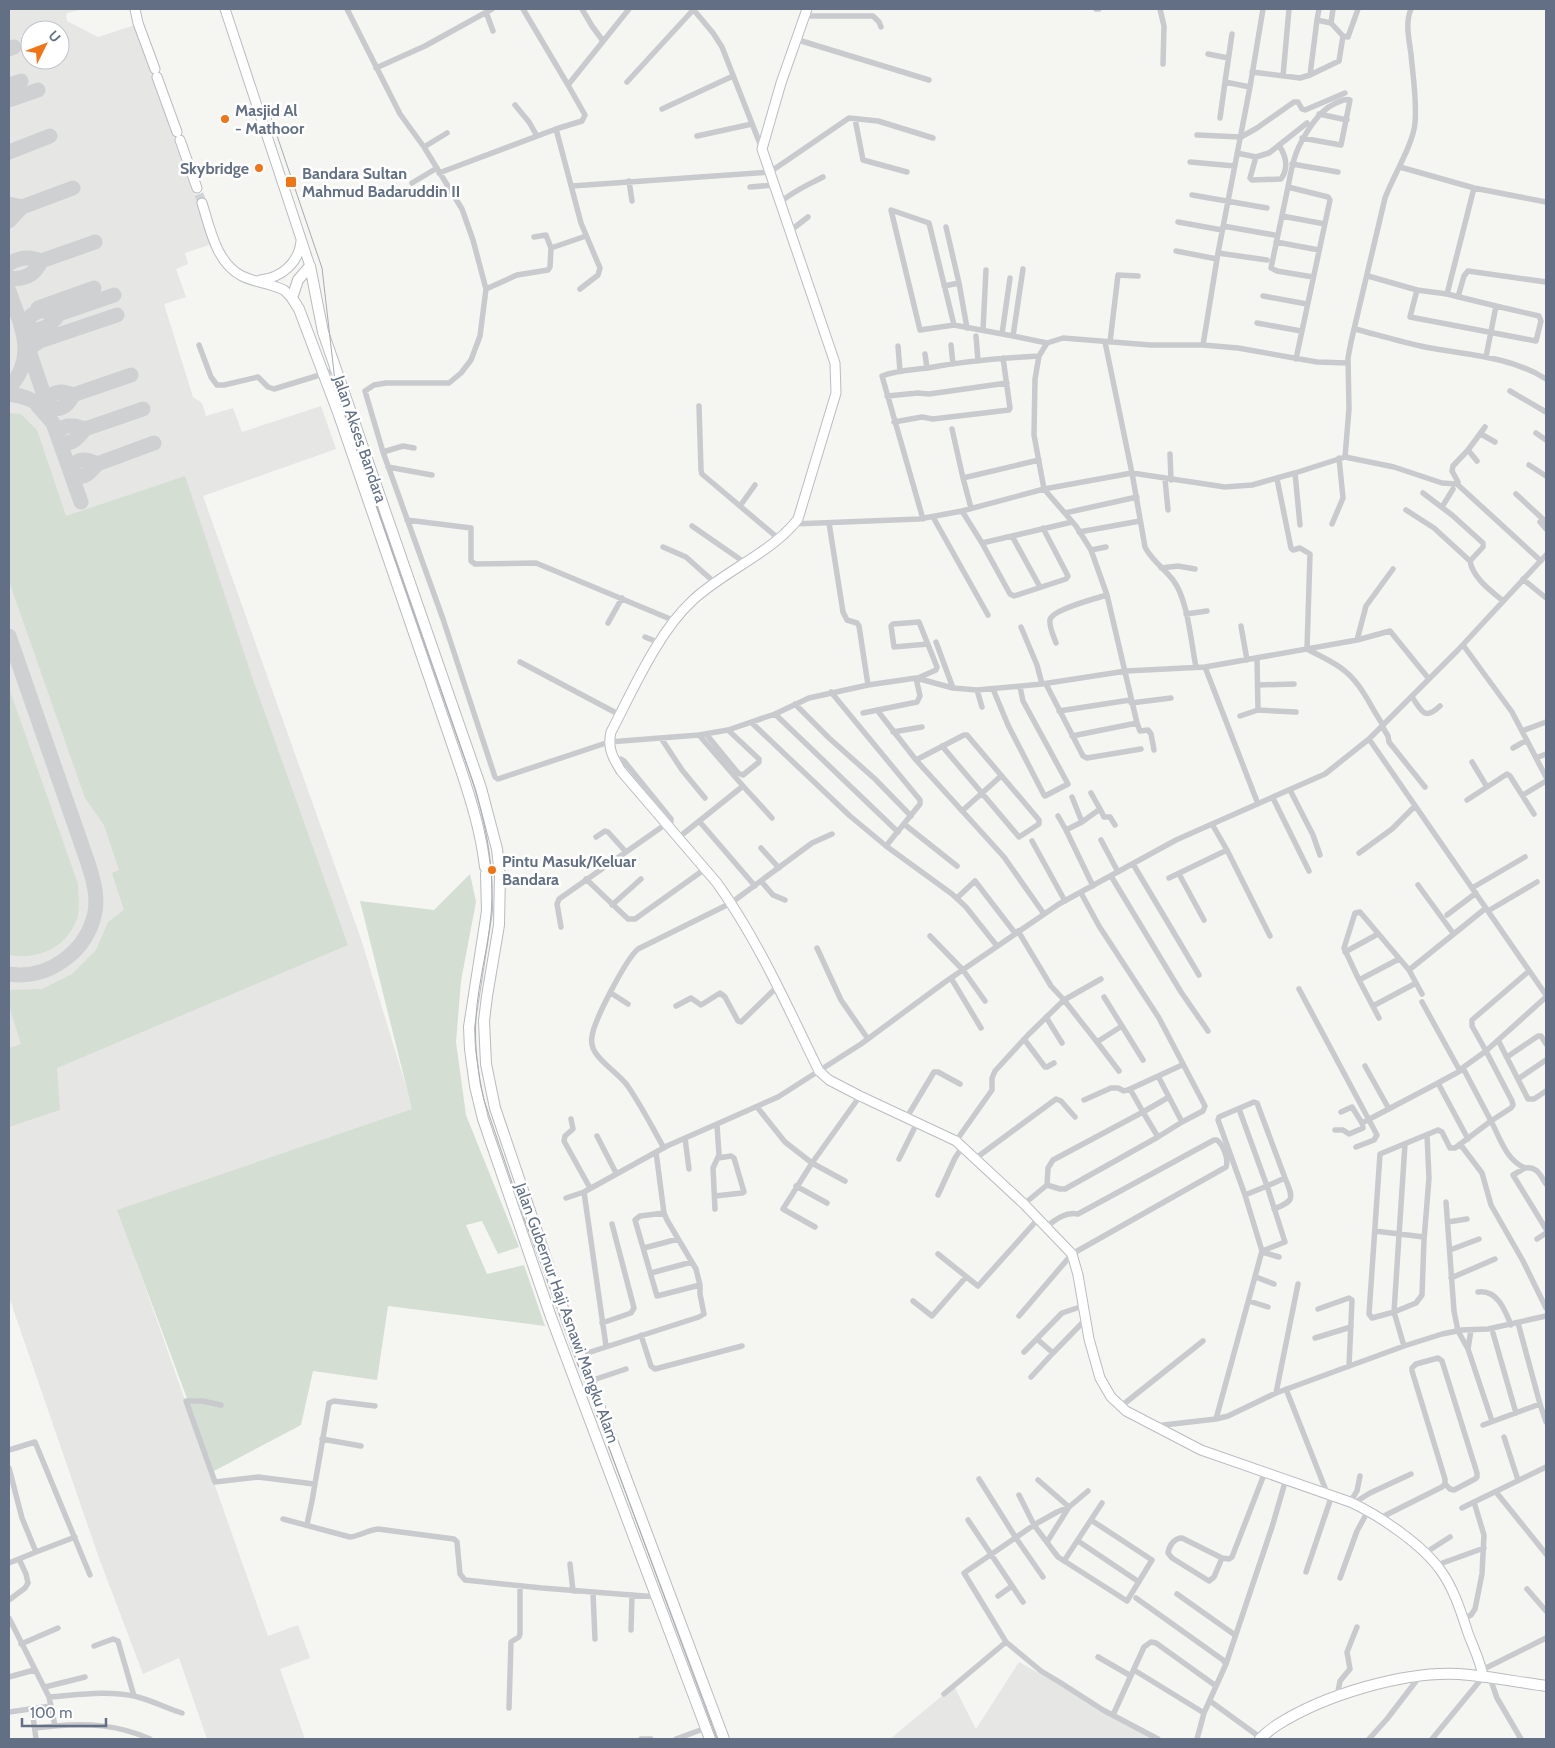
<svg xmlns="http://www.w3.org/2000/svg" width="1555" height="1748" font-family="Cabin,sans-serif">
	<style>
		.built { fill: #e6e6e5; fill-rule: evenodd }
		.green { fill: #d4ded2 }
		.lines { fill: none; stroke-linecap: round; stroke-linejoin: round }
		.taxiway { stroke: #ced0d2; stroke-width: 15 }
		.secondary-tunnel { stroke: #d0d4d7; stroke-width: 9; stroke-dasharray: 9 4.5; stroke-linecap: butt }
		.secondary-casing { stroke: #b9bdc2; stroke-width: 11 }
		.highway-casing { stroke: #b9bbbf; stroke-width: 12 }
		.street { stroke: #c8cace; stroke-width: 5.5 }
		.secondary { stroke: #fff; stroke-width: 9 }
		.highway { stroke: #fff; stroke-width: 10 }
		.tram { stroke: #a7abb2; stroke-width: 1 }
		.poi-dot { fill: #f07517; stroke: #fff; stroke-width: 2 }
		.labels { text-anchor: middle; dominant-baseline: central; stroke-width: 5; stroke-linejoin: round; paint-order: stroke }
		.poi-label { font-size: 16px; font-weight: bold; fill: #626f85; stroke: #fff; text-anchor: start }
		.street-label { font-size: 16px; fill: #626f85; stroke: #fff }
	</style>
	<rect width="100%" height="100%" fill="#f5f6f2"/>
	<path class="built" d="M9 9H84L67 13 66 16 67 21 98 37 135 25 212 244 185 253 188 264 176 269 186 297 164 304 193 397 202 403 206 416 233 408 242 432 321 406 336 449 203 496 361 939 413 1109 118 1210 268 1636 298 1625 310 1658 280 1669 305 1739H207L179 1658 143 1674 99 1558 9 1297ZM30 30H60V60H30Z
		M1019 1662 1159 1739H890L954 1686 976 1729Z"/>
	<path class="green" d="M9 413 21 414 37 430 66 516 185 476 253 680 348 945 57 1068 60 1110 9 1127V1048L21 1044 9 1006V990L42 989 72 974 96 950 108 922 124 910 112 873 119 870 104 825 85 798 9 581Z
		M9 688 78 884C78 893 80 905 78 915 69 947 40 960 9 955Z
		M470 874 476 902 461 981 456 1042 466 1115 519 1247 498 1254 482 1221 466 1225 487 1274 524 1265 545 1326 388 1306 377 1380 313 1371 301 1425 214 1471 117 1210 412 1109 360 901 434 910Z"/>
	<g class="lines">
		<path class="taxiway" d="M9 49 14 47
			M9 85 21 81
			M9 100 38 90
			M9 152 50 136
			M9 204 22 207 73 188
			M9 221 22 207
			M9 264C19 257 29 256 41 261L95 242
			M9 278C24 280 35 275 41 261
			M9 291C21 326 38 356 9 388
			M38 308 94 288
			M21 326 32 315 39 311H48L59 314 114 295
			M22 329C39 333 49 328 59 314
			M27 345 50 413
			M25 355 31 347 40 341 117 315
			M9 394C16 395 22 396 29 399 46 407 62 418 73 395L131 375
			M46 401C53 391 62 390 73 395
			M38 406 53 423 81 502
			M57 434 62 428 67 426H75L85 429 143 409
			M60 442C71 446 78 438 85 429
			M70 469C77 458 86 458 97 464L154 443
			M72 476C84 479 90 473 97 464
			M9 636 88 863C93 879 98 895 95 912 87 952 48 980 9 974"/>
		<path class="secondary-tunnel" d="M199 194 202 203"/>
		<g class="secondary-casing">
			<path id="secondary" d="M135 9 138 23 155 69
				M225 9 310 266
				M807 9 781 83 762 149 835 363 836 393 798 519C773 552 724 571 693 600 658 632 633 690 611 732 607 748 613 758 621 771L717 883C758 940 788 1008 819 1071L829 1080 860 1096 956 1141 1024 1204 1072 1254 1078 1275 1089 1339 1100 1378 1111 1397 1126 1411 1201 1450 1350 1502C1379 1515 1423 1545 1441 1571 1454 1589 1461 1612 1468 1633 1473 1647 1481 1662 1483 1677
				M157 77 177 132
				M180 140 197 188
				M202 203C210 228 216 263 242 276 254 282 267 283 279 288L284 290 292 298
				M260 280C281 278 299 263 301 241"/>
		</g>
		<g class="highway-casing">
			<path id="highway" d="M310 266 298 280 292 298 299 309 339 415 460 767C471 800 481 832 485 867
				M310 266 323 332 481 788 497 849 499 867
				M500 873 499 925 487 996 484 1021 486 1064 495 1108 568 1323 724 1739
				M486 874 487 911 469 1027 470 1049 475 1086 483 1119 551 1317 710 1739
				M1260 1739C1265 1734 1271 1729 1277 1725 1324 1695 1404 1671 1459 1674 1488 1676 1517 1682 1546 1686"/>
		</g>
		<path class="street" d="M347 9 400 114 424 147 462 209 473 240 486 289 480 336 471 360 461 373 449 383H386L374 385 365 391 383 452 443 619 495 777 498 779 609 742 699 735 728 730 775 714 809 698 868 685 916 678 953 688 977 690 1042 684 1126 671 1205 667 1357 640 1390 631 1429 679
			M523 9 568 85
			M582 9 592 26 603 41
			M693 9 713 33 722 47 762 149
			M1096 9H1099
			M1160 9 1164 26 1163 64
			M486 12 493 31
			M804 16H873L879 22 881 27
			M1331 23 1333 9
			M1343 36 1348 37 1358 9
			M795 39 929 80
			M1208 54 1228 58
			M376 68 425 46 492 9
			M1252 72 1300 78 1310 75 1339 61 1343 36 1331 23 1317 20 1319 9
			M1310 75 1317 20
			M1283 76 1289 9
			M627 82 694 9
			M1250 87 1263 9
			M515 105 529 122 537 136
			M662 109 733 76
			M1319 114 1347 120
			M1220 118 1225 82
			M855 119 863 160 907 172
			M1197 135 1241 137 1257 128 1294 102H1298L1302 109 1305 110 1345 93
			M697 136 752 124
			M424 147 447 133
			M1237 153 1256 157 1269 153 1307 123
			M1256 157 1250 178 1252 180 1281 179C1289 168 1286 156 1279 145
			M1190 162 1235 166
			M1292 164 1338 172
			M1400 167 1474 188 1546 202
			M439 173 556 129
			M629 181 632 201
			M412 183 437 168
			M572 186 770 172 849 118 878 121 933 138
			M750 187 775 185
			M1288 187 1271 268 1277 271 1313 277
			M1192 195 1267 208
			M781 202C793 191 808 185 823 177
			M1282 216 1325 224
			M1178 222 1222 230
			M1223 226 1274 235
			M946 227 959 283 967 328
			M790 231 808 217
			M534 237 546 235 551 248
			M1276 242 1319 250
			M1176 251 1217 259
			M1218 253 1267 260
			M1023 269 1013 336 1047 343
			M1368 276 1417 290
			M944 286 959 283
			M486 289 517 275 548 270 550 267 551 248 586 236
			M580 289 598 275 600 268 581 223 556 129 582 121 585 115 568 85 629 9
			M1447 294 1474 188
			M1263 296 1307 304
			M1458 297 1464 276 1468 271 1546 282
			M1257 323 1301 331
			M954 325 929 223 891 210 920 330 954 325 1013 336
			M1355 329C1378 335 1401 342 1425 347 1466 355 1510 356 1546 379
			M983 330 986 270
			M1002 334 1010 278
			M976 336 978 361
			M1105 342 1132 473 1145 547C1152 561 1164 568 1173 580 1188 599 1191 643 1196 667
			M1110 342 1118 275 1138 276
			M199 345 211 377 217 385H224L258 377 268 387 274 389 323 374 336 369
			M951 345 953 364
			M1203 345 1218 253 1250 87 1225 82 1232 34
			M898 346 900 371
			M925 354 927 368
			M1486 357 1496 306 1447 294 1417 290 1410 317 1536 341 1541 321 1539 316 1496 306
			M1296 359 1330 200 1328 197 1288 187C1293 159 1296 147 1313 123 1320 114 1325 108 1336 103 1341 101 1345 98 1350 100L1341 145 1302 138
			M1510 391 1546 412
			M887 396 918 393 929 394 1007 383
			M699 406 701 470 702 474 779 539
			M894 422 922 417 933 419 1009 410 1010 408 1003 358
			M952 429 963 478
			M1536 433 1546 440
			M1481 434 1495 442
			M1468 450 1477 461
			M383 452 403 446 414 448
			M1170 454 1171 480
			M1345 457 1349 409 1348 358 1351 342 1385 198C1393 176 1413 145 1415 123 1417 100 1413 77 1411 54 1409 39 1405 23 1411 9
			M1529 465 1546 476
			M388 467 432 475
			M1295 473 1300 525
			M1165 479 1168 510
			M1277 479 1291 548 1293 550 1300 548 1310 554 1307 649
			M1457 484 1458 482 1452 471 1453 466 1468 450 1485 427
			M1423 493 1452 515 1483 543V547L1470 561
			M1516 494 1546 522
			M740 506 755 485
			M1442 507 1453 489
			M971 508 963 478 1039 460
			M1406 510 1434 528 1470 561C1473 578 1490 590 1503 601
			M962 511 1044 489 1132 473 1225 487 1252 485 1295 473 1345 457 1394 467 1442 483 1457 484 1541 561
			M1065 513 1137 497
			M933 517 988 615
			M923 519 882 376C897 370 912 370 928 368 965 361 1002 358 1039 356
			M407 520 471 528V561L475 564 536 563 675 621
			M1540 522 1546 529
			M829 523 843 612 847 620 857 623 859 626 868 685
			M794 524 919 519 962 511 982 543 1072 522
			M1332 524 1343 498 1339 458
			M692 526 744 562
			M1079 532 1140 521
			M1012 536 1040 587
			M982 543 1010 594 1014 596 1066 579 1068 576 1043 528
			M663 547 686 557 714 582
			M1091 550 1106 547
			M1161 568 1178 566 1195 569
			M1523 579 1546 598
			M1186 614 1207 611
			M608 623 622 598
			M1241 626 1247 660
			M1021 627 1037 665 1042 684
			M645 637 660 643
			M1357 640 1366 606 1393 569
			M936 642 953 688
			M1056 643C1054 637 1049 627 1050 620 1051 610 1097 598 1107 595
			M1463 645 1512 712 1546 777
			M1307 649C1318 655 1330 660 1341 668 1361 682 1370 706 1383 725
			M520 662 620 715
			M1205 667 1258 804
			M918 678 936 670 937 667 919 622 893 624 891 626 894 647 928 644
			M1046 684 1083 756 1087 758 1141 749
			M1258 685 1294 684
			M993 689 1008 725 1044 795 1045 796 1068 784 1023 701 1020 687
			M977 690 982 707
			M831 692 920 800V804L886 846
			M1412 697C1422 711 1424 721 1440 706
			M1131 703 1171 698
			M795 704 829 738 875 779 911 816
			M877 710 916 760 1004 857 1044 914
			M1258 710 1296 712
			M1059 711 1130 700
			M863 713 917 702 920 696 916 678
			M775 714 898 832
			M1240 716 1258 710 1257 659
			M752 723 850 816 886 846 952 894 966 907 997 946
			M1382 726 1388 736 1389 742 1425 787
			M1522 731 1546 722
			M893 732 922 727
			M706 734 738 773 743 775 759 762V759L728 730
			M1072 736 1137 723
			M661 738 682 770 705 798
			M1369 739 1458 650 1546 555
			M1513 748 1527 740
			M1154 750 1151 734 1148 730 1140 731 1137 723 1107 595 1091 550 1076 526 1044 489 1034 435 1035 379 1039 356 1047 343 1063 338 1150 345H1203L1238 348 1317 362 1348 363
			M1536 758 1546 754
			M916 760 964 735H967L1039 820V824L1019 837 942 746
			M615 762 621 759 624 761 671 819V822L668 827
			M1472 762 1487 787
			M743 786 772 818
			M1290 790 1313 835 1320 855
			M1523 795 1546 781
			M1072 797 1082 822 1066 830 1093 886
			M1273 798 1309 871
			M1467 800 1507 774 1510 776 1534 814
			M1100 809 1104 817H1110L1115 825
			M962 811 1001 776
			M1058 816 1066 830
			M699 821 755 886
			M1082 822 1100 809 1091 793
			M904 824 957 866
			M1212 824 1227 850
			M596 837 605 831 608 832 626 852
			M678 838 743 786 699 735
			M1101 840 1118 872
			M1032 841 1065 901
			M761 848 779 868
			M1359 853 1392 829 1415 806
			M1133 864 1199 975
			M1179 874 1204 920
			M1111 876 1181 992 1208 1031
			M1169 878 1227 850 1270 936
			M586 879 628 919H635L705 869
			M761 881 773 895 785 900
			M1418 885 1453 933
			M1472 888 1525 857
			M1081 893 1099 926 1159 1018 1205 1106 1203 1111 1182 1122
			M957 898 975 881 1015 933
			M612 905 641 879
			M1488 911 1537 882
			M1447 915 1476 893
			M561 927 557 904 559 899 666 824
			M1018 931 1051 986 1064 1000 1097 1042 1122 1026 1143 1060
			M930 936 963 970 985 1001
			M817 948 841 1000 868 1039
			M1345 952 1378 934
			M1399 959 1359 980 1344 948 1355 913 1360 912 1409 970 1422 994
			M1409 970 1486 908
			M951 978 981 1028
			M1359 980 1379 1018
			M1299 989 1377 1135 1374 1140 1356 1147
			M611 993 628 1004
			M1104 997 1122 1026
			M676 1006 691 998 701 1005 720 993 725 997 738 1021 741 1022 778 986
			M1373 1006 1416 983
			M1046 1017 1062 1043
			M1024 1039 1045 1067H1047L1054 1063
			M1498 1040 1528 1099H1534L1546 1091
			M1097 1042 1119 1071
			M1507 1057 1538 1036H1541L1546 1044
			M1365 1066 1389 1109
			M1463 1068 1491 1121 1511 1108 1513 1105 1512 1101 1486 1051 1546 997
			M1461 1069 1486 1051 1472 1026V1020L1529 971
			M1518 1079 1546 1060
			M1438 1083 1468 1139
			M1084 1100 1111 1088H1118L1124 1091 1130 1089
			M757 1107 785 1142 812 1163 783 1209 815 1227
			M1341 1112 1352 1107 1362 1123 1438 1083 1460 1071 1422 1002
			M907 1117 934 1072H938L960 1084
			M571 1119 573 1129 565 1136 564 1141 590 1188
			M1335 1130H1343L1349 1134 1363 1128 1362 1123
			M597 1136 616 1173
			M1158 1137 1182 1122 1158 1076
			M685 1138 689 1169
			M956 1141 992 1090V1078L995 1071 1028 1035 1064 1000 1101 979
			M1405 1144 1394 1312 1416 1303 1422 1295 1424 1240 1429 1178 1427 1135
			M1460 1144 1482 1173 1491 1205 1523 1261 1546 1308
			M664 1148C652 1127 641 1105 627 1085 618 1073 597 1060 593 1048 592 1045 591 1041 592 1037 593 1022 626 959 638 949L731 903 812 843 832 834
			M976 1158 1056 1099 1061 1101 1075 1117
			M899 1159 917 1123
			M1525 1168 1513 1175 1546 1229
			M845 1181 812 1163 860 1096
			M1047 1185 1060 1189H1065L1158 1137 1143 1112 1169 1097
			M796 1186 827 1203
			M584 1192 606 1346
			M938 1195 955 1158 963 1146
			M1245 1195 1267 1186 1285 1242 1262 1251
			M715 1196 742 1193 744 1192 734 1158 731 1156 718 1158
			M566 1198 584 1192 667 1146 778 1097 861 1044 945 982 1059 904 1176 840 1325 774 1369 739 1546 995
			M1446 1202 1454 1311 1458 1331 1468 1349 1492 1421
			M1024 1204 1047 1185 1048 1168 1053 1160 1143 1112 1130 1089 1182 1065
			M715 1209 713 1168 719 1155 717 1125
			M1274 1209C1294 1201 1294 1199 1285 1178
			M664 1213 640 1216 635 1220 657 1296 700 1285
			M1448 1222 1467 1219
			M1375 1231 1424 1237
			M1537 1239 1546 1233
			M644 1248 678 1239
			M1450 1250 1479 1239
			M1262 1252 1279 1257
			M938 1254 978 1286 1038 1219
			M651 1273 692 1262
			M1256 1277 1274 1284
			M1451 1278 1495 1259
			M1478 1292C1497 1289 1505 1310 1511 1325
			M913 1301 932 1316 966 1277
			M1249 1301 1268 1307
			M1318 1309 1349 1298 1352 1300 1349 1366
			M1019 1316 1072 1254 1226 1167C1229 1159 1223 1145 1217 1140H1214L1078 1214C1066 1211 1055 1220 1046 1227
			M602 1323 631 1313 634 1308 612 1224
			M1518 1323 1540 1404 1546 1422
			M1493 1333 1516 1413
			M641 1335 651 1366 655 1369 742 1346
			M1315 1338 1351 1327
			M1404 1346 1394 1312 1372 1318 1369 1314 1380 1154 1438 1130 1442 1132 1450 1148H1455L1491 1121C1500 1138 1506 1160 1525 1168 1537 1166 1540 1175 1546 1184
			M1468 1349 1471 1330
			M1024 1352 1062 1313 1083 1306
			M1053 1353 1086 1319
			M581 1355 699 1317 704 1314 700 1294V1285L696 1269 667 1220 664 1213 656 1152
			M1031 1377 1053 1353 1037 1339
			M590 1381 626 1369
			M1286 1389 1327 1493
			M1276 1393 1298 1284
			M221 1405 202 1401H186L215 1482 258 1477 314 1484
			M1120 1407 1203 1341
			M1216 1419 1262 1251 1245 1195 1218 1120 1219 1117 1254 1102 1257 1103 1285 1178 1267 1186 1239 1109
			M1483 1425 1540 1404
			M1155 1426 1216 1419 1228 1416 1276 1393 1404 1346 1442 1334 1462 1330 1488 1329 1546 1316
			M1504 1437 1518 1480
			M322 1439 361 1446
			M9 1450 35 1442 90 1575
			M9 1468 22 1518 36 1552 75 1537
			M979 1479 1016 1538 1043 1577
			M1038 1480 1069 1507 1047 1542
			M1088 1491 1069 1507 1057 1512 1034 1525 964 1573 1006 1642 1041 1671 1061 1683 1103 1710 1158 1739
			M1496 1492 1546 1554
			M1019 1495 1034 1525 1058 1557 1127 1601 1152 1560 1091 1520
			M1350 1502 1357 1491 1360 1476
			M1354 1503 1370 1493 1411 1474
			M1462 1508 1474 1502
			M1380 1518 1442 1487 1445 1484V1479L1412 1371V1368L1416 1364 1438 1358 1442 1361 1477 1473V1477L1475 1479 1454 1490 1450 1489 1445 1484
			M283 1519 350 1537C360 1536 368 1530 378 1529L454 1539 457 1542 460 1574 465 1580 542 1588 657 1597
			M968 1520 1023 1602
			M307 1524 312 1501 329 1403 334 1401 375 1406
			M1078 1541 1139 1582
			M1425 1553 1450 1537
			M1222 1558 1214 1577 1209 1581 1172 1558 1168 1553C1169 1546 1174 1538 1182 1538L1222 1558 1229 1559 1232 1557 1265 1472
			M1064 1561 1102 1503
			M9 1563 36 1552
			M570 1564 573 1591
			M1437 1565 1484 1548
			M1306 1572 1332 1495
			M1340 1578 1357 1531 1368 1511
			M1527 1589 1546 1611
			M593 1593 595 1639
			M1177 1594 1235 1635
			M998 1596 1012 1586
			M1136 1598 1223 1660 1226 1664
			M9 1600 25 1588 28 1583 26 1574 19 1559
			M9 1618 49 1697 55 1726C89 1723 119 1725 150 1739
			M1463 1619 1471 1615 1475 1609 1482 1574 1484 1535 1474 1502 1546 1467
			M631 1630 632 1595
			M21 1644 58 1628
			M94 1646 113 1639 118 1641 134 1696
			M1098 1657 1131 1676
			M1134 1670 1204 1713
			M1482 1670 1546 1638
			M9 1677 34 1670
			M1490 1678 1497 1698 1521 1739
			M45 1687 85 1677
			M944 1694 1006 1642
			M49 1697C77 1695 106 1690 134 1696 151 1700 166 1708 182 1713
			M1337 1697 1340 1681 1350 1669 1347 1652 1357 1627
			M1210 1701 1261 1738
			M509 1708 511 1642 519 1637 520 1634V1586
			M32 1709 36 1739
			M9 1712 51 1706
			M1113 1715 1144 1647 1151 1642 1156 1643 1216 1686
			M35 1728 55 1726
			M641 1739H651
			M676 1739 706 1728
			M1197 1739 1204 1713 1226 1664 1272 1527 1286 1479
			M1369 1739 1387 1719 1420 1676
			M1432 1739 1483 1677"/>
		<use href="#secondary" class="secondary"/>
		<use href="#highway" class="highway"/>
		<path class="tram" d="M269 112 322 268 336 390 472 780C486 824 495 868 491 915 488 949 478 983 476 1017 474 1045 478 1073 484 1100L525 1221 717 1739"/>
	</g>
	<g class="poi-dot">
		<circle cx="225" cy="119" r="5"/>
		<circle cx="259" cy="168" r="5"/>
		<rect x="285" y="176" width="12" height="12" rx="2.5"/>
		<circle cx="492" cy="870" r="5"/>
	</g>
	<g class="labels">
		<g class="poi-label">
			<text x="235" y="110">Masjid Al<tspan x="235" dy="18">- Mathoor</tspan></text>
			<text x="249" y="168" text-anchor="end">Skybridge</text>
			<text x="302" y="173">Bandara Sultan<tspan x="302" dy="18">Mahmud Badaruddin II</tspan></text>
			<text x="502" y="861">Pintu Masuk/Keluar<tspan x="502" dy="18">Bandara</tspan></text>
		</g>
		<g class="street-label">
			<text transform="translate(360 439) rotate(71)">Jalan Akses Bandara</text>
			<text transform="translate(567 1313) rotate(70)">Jalan Gubernur Haji Asnawi Mangku Alam</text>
		</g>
	</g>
	<rect width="1555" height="1748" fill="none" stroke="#626f85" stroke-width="20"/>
	<g transform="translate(45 45) rotate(48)"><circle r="24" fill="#ffffff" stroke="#c0c5ce"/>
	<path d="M0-4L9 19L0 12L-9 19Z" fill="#f07517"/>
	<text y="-8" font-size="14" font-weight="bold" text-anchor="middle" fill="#626f85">U</text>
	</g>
	<path d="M22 1718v8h84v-8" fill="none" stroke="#626f85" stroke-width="2.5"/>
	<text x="30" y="1718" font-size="15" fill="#626f85" stroke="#ffffff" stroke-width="4" paint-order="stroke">100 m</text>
</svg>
